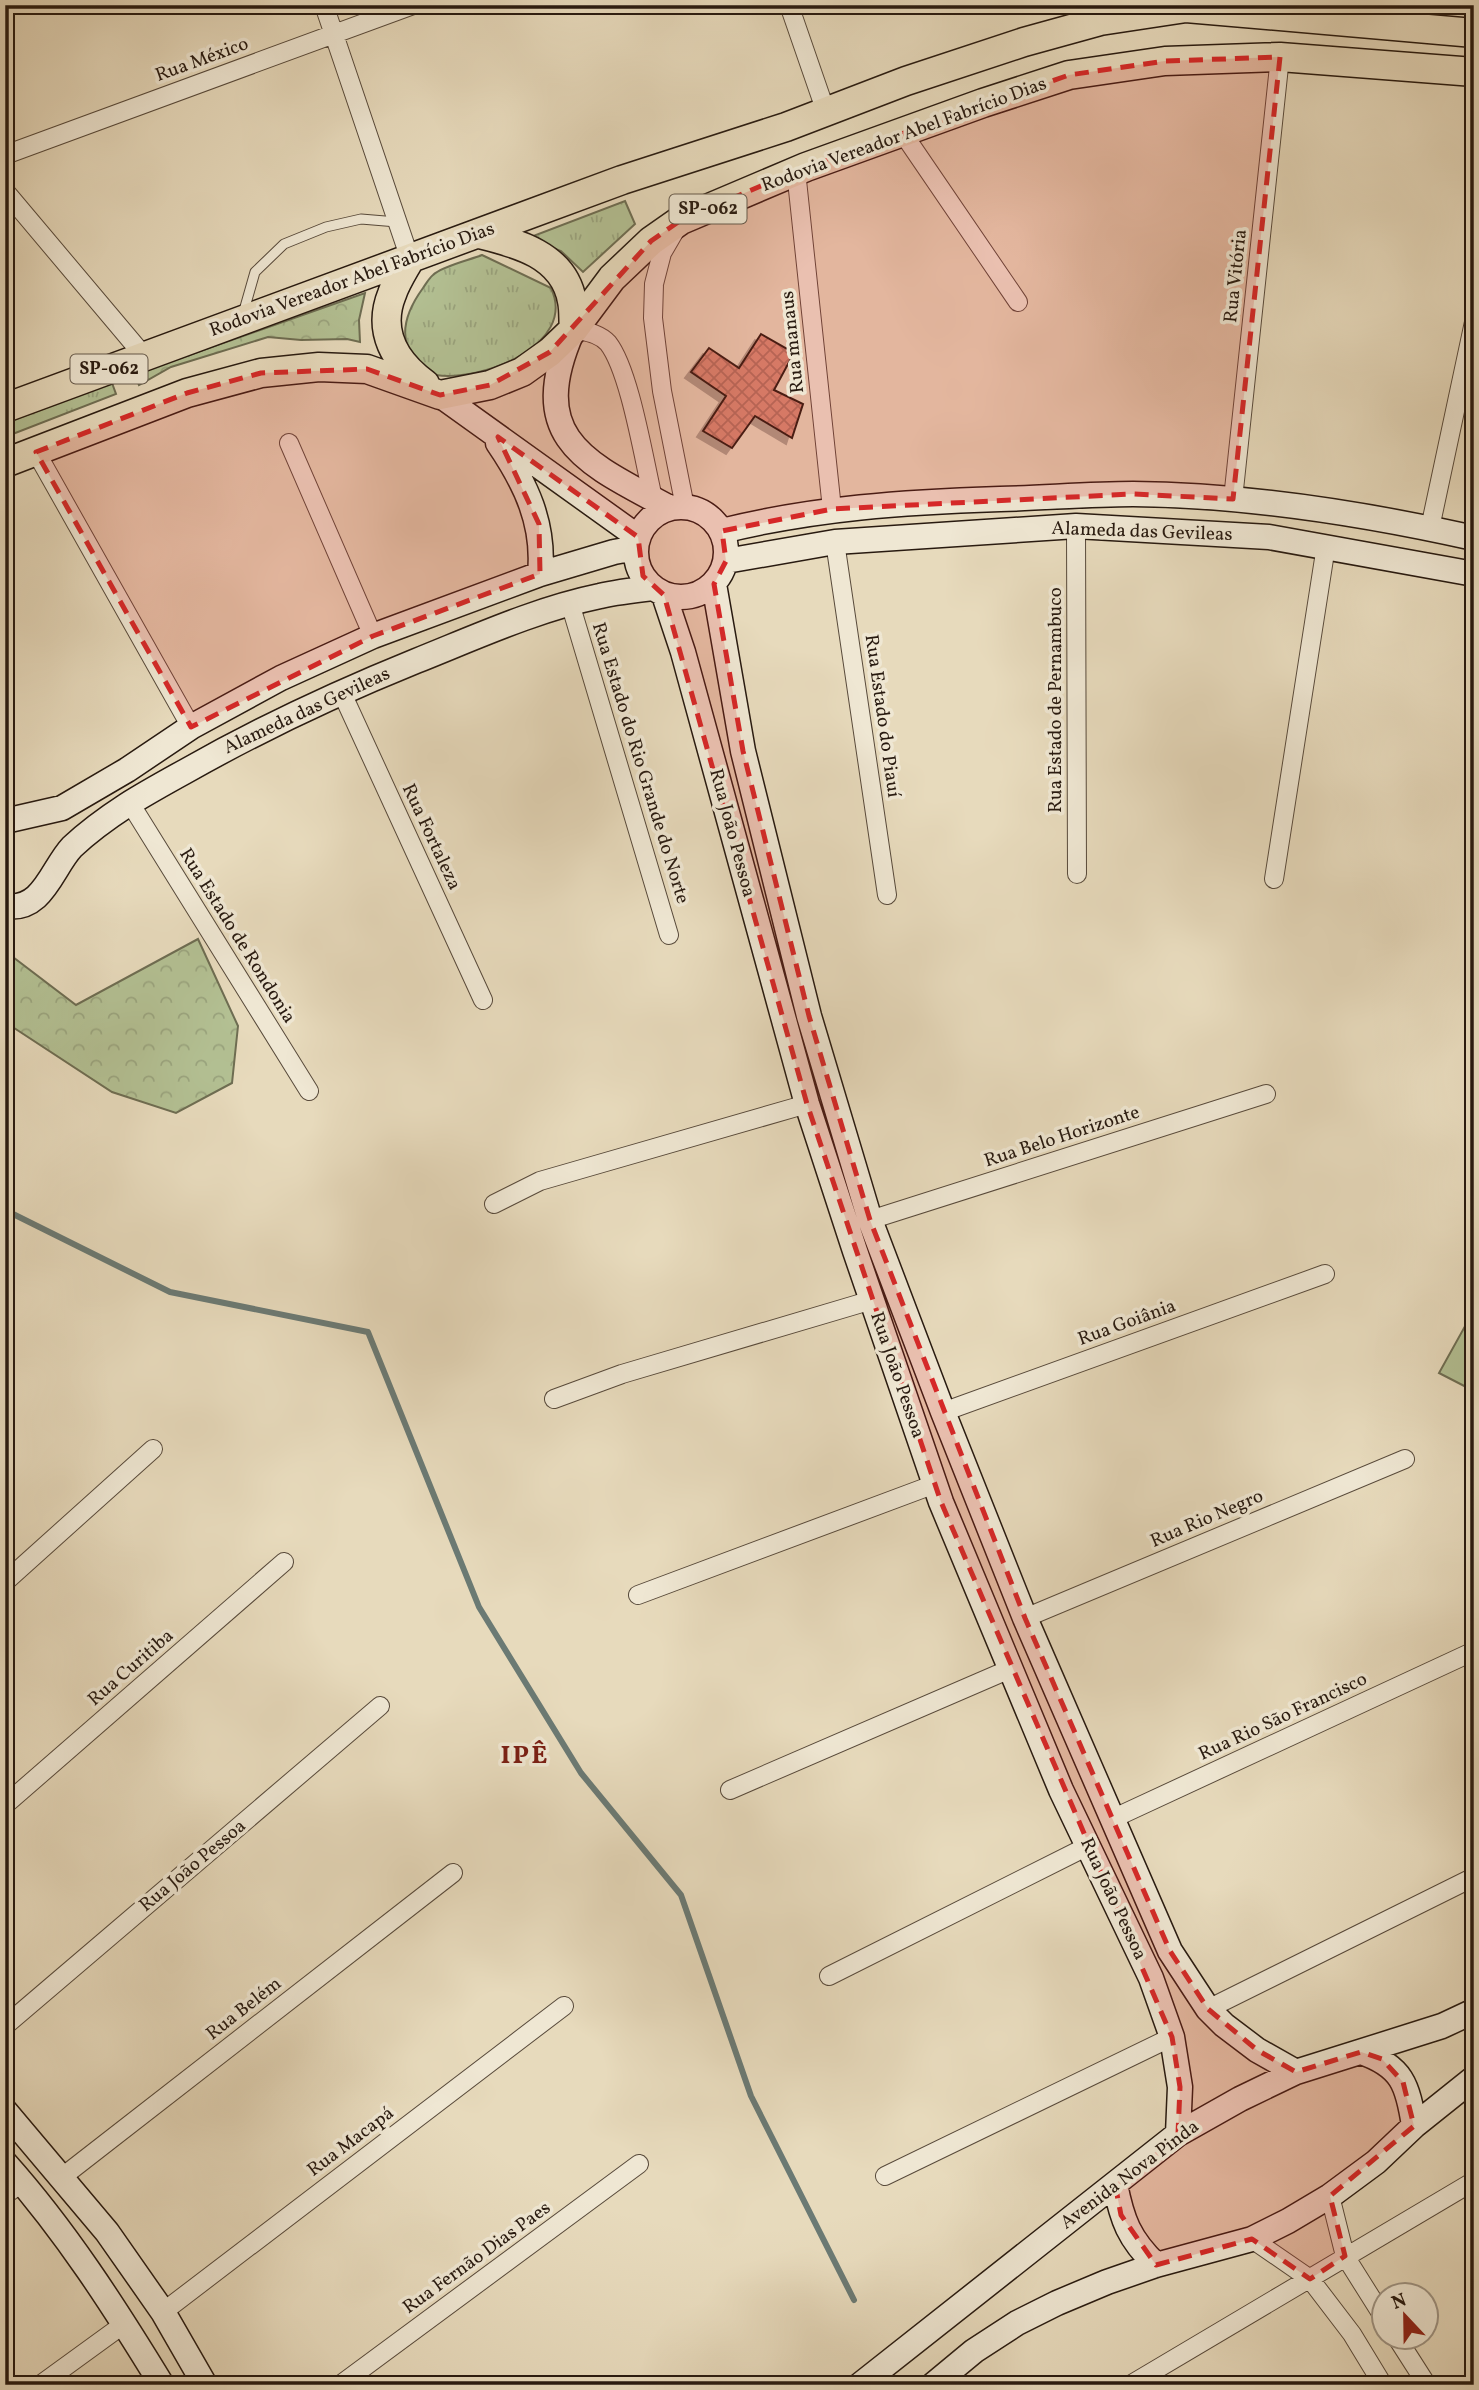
<svg xmlns="http://www.w3.org/2000/svg" width="1479" height="2390" font-family="Vollkorn,serif">
	<style>
		.grass { fill: url(#grass-tufts); stroke: #6e6d52; stroke-width: 2 }
		.forest { fill: url(#forest-crowns); stroke: #6e6d52; stroke-width: 2 }
		.green { fill: #b3c093; stroke: #6e6d52; stroke-width: 2 }
		.lines { fill: none; stroke-linecap: round; stroke-linejoin: round }
		.stream { stroke: #6b7a74; stroke-width: 6 }
		.building { fill: url(#building-cross-hatch); stroke: #281a10; stroke-width: 2; filter: url(#shadow) }
		.lane-casing { stroke: #584a3b; stroke-width: 11 }
		.street-casing { stroke: #584a3b; stroke-width: 20 }
		.secondary-casing { stroke: #281a10; stroke-width: 27 }
		.primary-casing { stroke: #281a10; stroke-width: 31 }
		.lane { stroke: #efe7d3; stroke-width: 9 }
		.street { stroke: #efe7d3; stroke-width: 18 }
		.secondary { stroke: #efe7d3; stroke-width: 24 }
		.primary { stroke: #e7dabc; stroke-width: 28 }
		.marked { fill: #d62828; fill-opacity: 0.2; stroke: #d62828; stroke-width: 5; stroke-dasharray: 14 9; stroke-linejoin: round }
		.labels { text-anchor: middle; dominant-baseline: central; stroke-width: 7; stroke-linejoin: round; paint-order: stroke }
		.shield { fill: #efe7d3; stroke: #64584a; stroke-width: 2 }
		.shield-label { font-size: 18px; font-weight: bold; fill: #281a10 }
		.street-label { font-size: 19px; fill: #281a10; stroke: #efe7d3 }
		.district-label { font-size: 26px; font-weight: bold; letter-spacing: 2px; fill: #7a1f14; stroke: #efe7d3 }
	</style>
	<defs>
		<pattern id="grass-tufts" width="24" height="20" patternUnits="userSpaceOnUse" patternTransform="scale(1.75)"><rect width="24" height="20" fill="#b3c093"/><path d="M3 7l-1-3M5 7V3M7 7l1-3M15 17l-1-3M17 17v-4M19 17l1-3" fill="none" stroke="#9aa47e"/></pattern>
		<pattern id="forest-crowns" width="20" height="18" patternUnits="userSpaceOnUse" patternTransform="scale(1.75)"><rect width="20" height="18" fill="#b3c093"/><path d="M2 6a3 3 0 1 1 6 0M12 15a3 3 0 1 1 6 0" fill="none" stroke="#9aa47e"/></pattern>
		<pattern id="building-cross-hatch" width="8" height="8" patternUnits="userSpaceOnUse" patternTransform="scale(1.75)"><rect width="8" height="8" fill="#d68e75"/><path d="M0 0l8 8M0 8l8-8" fill="none" stroke="#ae735f"/></pattern>
		<filter id="shadow"><feDropShadow dx="-6" dy="6" stdDeviation="0" flood-color="#0004"/></filter>
	</defs>
	<rect width="100%" height="100%" fill="#e7dabc"/>
	<filter id="stains"><feTurbulence type="fractalNoise" baseFrequency=".00286" numOctaves="4"/><feColorMatrix values="0 0 0 0 .2 0 0 0 0 .09 0 0 0 0 .02 0 0 0 .5 -.17"/></filter>
	<radialGradient id="worn" r=".72"><stop offset=".6" stop-color="#630" stop-opacity="0"/><stop offset="1" stop-color="#630" stop-opacity=".3"/></radialGradient>
	<path class="grass" d="M625 201 635 224 583 272 561 251 528 238Z
		M482 255 551 288C578 345 481 382 436 375 426 373 421 367 415 360 396 336 407 310 423 288 426 284 429 278 433 275 442 266 470 260 482 255Z
		M112 383 116 394 5 437V423Z"/>
	<path class="forest" d="M365 293 359 320 360 342 347 339 301 340 268 337 171 367 139 385 135 374Z
		M198 939 238 1026 232 1083 176 1113 112 1092 5 1022V951L76 1005Z"/>
	<path class="green" d="M1474 1310V1391L1439 1373Z"/>
	<g class="lines">
		<path class="stream" d="M5 1210 170 1292 368 1332 479 1607 581 1773 681 1895 751 2096 854 2300"/>
	</g>
	<path class="building" d="M761 334 794 353 774 390 803 404 792 438 755 416 732 448 703 431 726 396 691 372 709 348 739 368Z"/>
	<g class="lines">
		<g class="lane-casing">
			<path id="lane" d="M243 314 255 272 284 244 326 227 361 219 397 222"/>
		</g>
		<g class="street-casing">
			<path id="street" d="M324 5 410 259
				M789 5 826 112
				M902 132 1018 302
				M5 155 413 5
				M796 171 832 509
				M5 191 144 356
				M676 229 662 253 654 284 653 318 662 391 685 507
				M574 329C586 332 599 333 608 343 630 371 644 461 653 498
				M289 443 373 636
				M36 452 191 727
				M1233 499 1280 57
				M1076 526 1077 874
				M1430 528 1474 322
				M835 542 887 895
				M570 603 669 935
				M341 691 483 1000
				M130 803 309 1091
				M1274 879 1326 546
				M494 1204 540 1181 807 1104
				M870 1220 1266 1094
				M554 1399 622 1374 872 1300
				M943 1412 1325 1274
				M5 1582 153 1449
				M638 1595 935 1484
				M1025 1618 1405 1459
				M730 1790 1010 1669
				M5 1805 284 1562
				M1112 1819 1472 1652
				M829 1976 1088 1846
				M1208 2009 1474 1877
				M5 2026 380 1706
				M885 2176 1172 2037
				M61 2178 453 1873
				M5 2195 23 2182
				M1330 2196 1345 2256 1384 2318
				M1252 2239 1310 2279 1352 2334 1383 2385
				M163 2312 564 2006
				M1397 2338 1427 2385
				M40 2385 124 2324
				M340 2385 639 2164
				M1130 2385 1474 2181"/>
		</g>
		<g class="secondary-casing">
			<path id="secondary" d="M572 332C525 440 587 463 670 508
				M440 395 638 537
				M498 443C526 484 545 524 540 574
				M636 552a45 45 0 1 1 90 0a45 45 0 1 1-90 0Z
				M722 531C815 508 905 502 1000 499 1044 498 1088 494 1133 494 1247 495 1362 513 1474 538
				M726 561 835 542 1076 526 1269 537 1474 574
				M714 584 743 751 809 1016 870 1220 943 1412 1025 1618 1170 1951 1208 2009 1224 2025 1257 2050 1296 2072
				M664 595 683 652 807 1104 855 1251 941 1502 1061 1790 1151 1978 1172 2037 1180 2087 1178 2134
				M5 821 62 808 127 770 191 727 281 678 373 636 540 574 614 552 636 548
				M5 906C43 912 52 868 72 847 89 831 107 818 127 805 146 793 166 782 186 771 260 729 337 693 416 661 476 637 537 609 600 596 617 592 635 590 653 588
				M1361 2052C1402 2066 1408 2085 1414 2126
				M5 2111 107 2232 163 2312 205 2385
				M5 2163C65 2230 115 2308 162 2385
				M1115 2184C1122 2220 1129 2239 1156 2265
				M860 2385 1178 2134 1240 2099 1296 2072 1442 2026 1474 2011
				M933 2385 974 2351 1017 2323 1057 2303 1107 2282 1156 2265 1252 2239 1288 2221 1330 2196 1376 2162 1414 2126 1474 2078"/>
		</g>
		<g class="primary-casing">
			<path id="primary" d="M479 234C517 243 564 255 572 301 574 310 573 320 574 329
				M410 259C404 270 396 282 392 294 377 331 395 362 425 384
				M5 408 622 180 786 127 906 81 1024 42 1100 21 1186 8 1474 33
				M5 463 187 393 261 373 319 367 367 369 440 395 490 385 522 372 550 352 574 329 612 278 651 241 681 220 806 167 983 103 1069 75 1165 61 1280 57 1474 72"/>
		</g>
		<use href="#lane" class="lane"/>
		<use href="#street" class="street"/>
		<use href="#secondary" class="secondary"/>
		<use href="#primary" class="primary"/>
	</g>
	<path class="marked" d="M1280 57 1233 499 1133 494 832 509 722 531 726 561 714 584 743 751 809 1016 870 1220 1025 1618 1170 1951 1208 2009 1257 2050 1296 2072 1361 2052 1382 2059 1403 2082 1414 2126 1330 2196 1345 2256 1310 2279 1252 2239 1156 2265 1121 2215 1115 2184 1178 2134 1180 2087 1172 2037 941 1502 807 1104 664 595 643 576 638 537 498 437 539 524 540 574 373 636 191 727 36 452 187 393 261 373 367 369 440 395 490 385 550 352 651 241 681 220 796 171 1069 75 1165 61Z"/>
	<g class="labels">
		<g class="shield">
			<rect x="669.5" y="194.5" width="77" height="29" rx="5"/>
			<rect x="70.5" y="354.5" width="77" height="29" rx="5"/>
		</g>
		<g class="shield-label">
			<text x="708" y="209">SP-062</text>
			<text x="109" y="369">SP-062</text>
		</g>
		<g class="street-label">
			<text transform="translate(202 60) rotate(-20)">Rua México</text>
			<text transform="translate(904 135) rotate(-20)">Rodovia Vereador Abel Fabrício Dias</text>
			<text transform="translate(1236 276) rotate(-84)">Rua Vitória</text>
			<text transform="translate(352 280) rotate(-20)">Rodovia Vereador Abel Fabrício Dias</text>
			<text transform="translate(793 342) rotate(-96)">Rua manaus</text>
			<text transform="translate(1142 532) rotate(2)">Alameda das Gevileas</text>
			<text transform="translate(1056 700) rotate(-90)">Rua Estado de Pernambuco</text>
			<text transform="translate(307 711) rotate(-25)">Alameda das Gevileas</text>
			<text transform="translate(882 716) rotate(82)">Rua Estado do Piauí</text>
			<text transform="translate(640 763) rotate(73)">Rua Estado do Rio Grande do Norte</text>
			<text transform="translate(732 833) rotate(75)">Rua João Pessoa</text>
			<text transform="translate(431 837) rotate(65)">Rua Fortaleza</text>
			<text transform="translate(237 936) rotate(58)">Rua Estado de Rondonia</text>
			<text transform="translate(1062 1137) rotate(-18)">Rua Belo Horizonte</text>
			<text transform="translate(1127 1323) rotate(-20)">Rua Goiânia</text>
			<text transform="translate(897 1375) rotate(71)">Rua João Pessoa</text>
			<text transform="translate(1207 1519) rotate(-23)">Rua Rio Negro</text>
			<text transform="translate(131 1668) rotate(-41)">Rua Curitiba</text>
			<text transform="translate(1283 1717) rotate(-25)">Rua Rio São Francisco</text>
			<text transform="translate(193 1866) rotate(-40)">Rua João Pessoa</text>
			<text transform="translate(1113 1899) rotate(65)">Rua João Pessoa</text>
			<text transform="translate(244 2009) rotate(-38)">Rua Belém</text>
			<text transform="translate(351 2142) rotate(-37)">Rua Macapá</text>
			<text transform="translate(1130 2175) rotate(-37)">Avenida Nova Pinda</text>
			<text transform="translate(477 2258) rotate(-36)">Rua Fernão Dias Paes</text>
		</g>
		<g class="district-label">
			<text x="525" y="1756">IPÊ</text>
		</g>
	</g>
	<rect width="1479" height="2390" fill="none" stroke="#e7dabc" stroke-width="28"/>
	<rect x="7" y="7" width="1465" height="2376" fill="none" stroke="#281a10" stroke-width="3.5"/>
	<rect x="14" y="14" width="1451" height="2362" fill="none" stroke="#281a10" stroke-width="2"/>
	<g transform="translate(1405 2316) rotate(338)"><circle r="33" fill="#efe7d3" stroke="#9f9585" stroke-width="2"/>
	<path d="M0-5L12 26L0 18L-12 26Z" fill="#8f2418"/>
	<text y="-10" font-size="19" font-weight="bold" text-anchor="middle" fill="#281a10">N</text>
	</g>
	<rect width="100%" height="100%" filter="url(#stains)"/>
	<rect width="100%" height="100%" fill="url(#worn)"/>
</svg>
